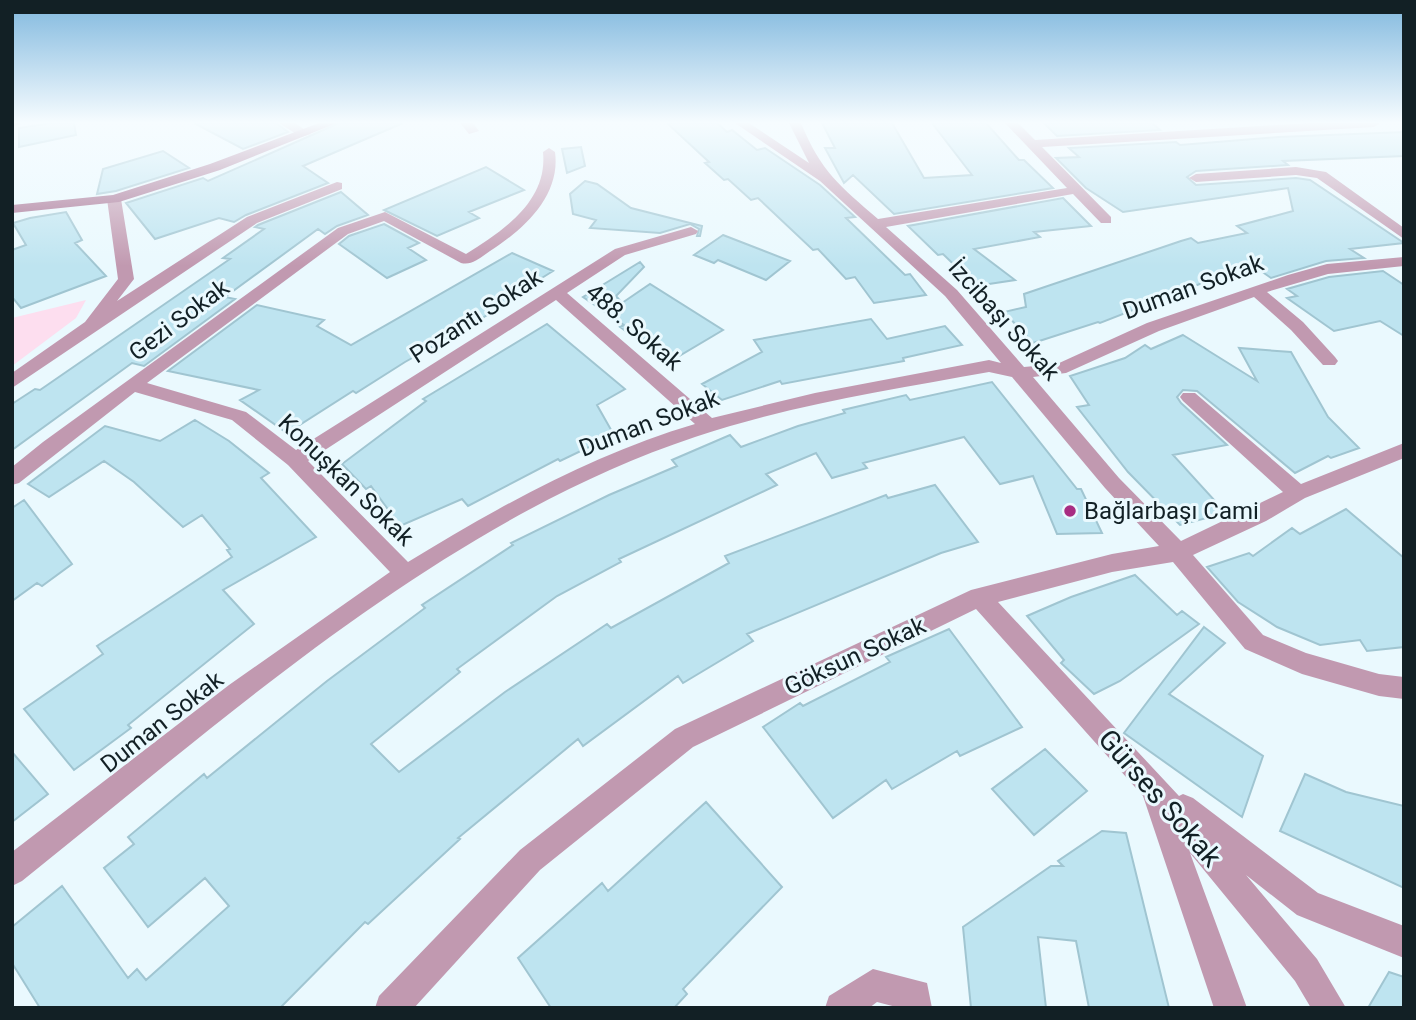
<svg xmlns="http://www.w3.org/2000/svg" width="1416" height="1020" font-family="Roboto,sans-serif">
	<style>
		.green { fill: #fddeef }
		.building { fill: #bee4f0; stroke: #a0c5d1; stroke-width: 2 }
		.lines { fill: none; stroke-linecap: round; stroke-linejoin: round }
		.street { fill: #c199b0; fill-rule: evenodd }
		.secondary { fill: #a46c8e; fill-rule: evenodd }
		.poi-dot { fill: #a82d82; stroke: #eaf9fe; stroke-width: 2.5 }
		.labels { text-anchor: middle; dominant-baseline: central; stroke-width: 6; stroke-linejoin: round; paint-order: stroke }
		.street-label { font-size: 24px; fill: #122025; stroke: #eaf9fe }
		.poi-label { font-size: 24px; fill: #122025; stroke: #eaf9fe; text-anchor: start }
		.near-street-label { font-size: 28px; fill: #122025; stroke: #eaf9fe }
	</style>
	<rect width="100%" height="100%" fill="#eaf9fe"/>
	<path class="green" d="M86 300 76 318 12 366V318Z"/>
	<path class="building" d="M51 123H74L76 135 19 147V128Z
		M194 123H276L288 132 243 149Z
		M339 123H403L303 166 328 183 246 215 234 222 219 218 155 239 126 203 203 178 208 181Z
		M667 123H717L727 132 732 130 757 150 765 148 820 185 855 217 846 218 905 275 910 274 926 295 874 303 855 277 846 279 818 249 813 250 758 198 751 200 728 179 724 180 705 163 709 162Z
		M822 123H892L924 178 972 175 932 123H986L1019 160H1024L1053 188 894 214 853 175 844 183 825 148H835Z
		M1044 123H1152L1160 130 1057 136Z
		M1404 132V156L1283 161 1288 165 1196 171 1187 177 1196 185 1296 178 1310 180 1404 243 1350 249 1364 258 1326 261 1271 278 1251 264 1100 323 1098 322 1033 343 1004 312 1026 307 1024 294 1181 241 1191 238 1198 243 1247 233 1237 226 1293 211 1288 188 1123 212 1086 188 1056 158 1079 157 1069 148 1176 142 1180 145 1278 137Z
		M581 147 585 166 567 173 562 149Z
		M163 151 189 168 116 191 97 194 103 169Z
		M486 167 524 190 469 212 479 218 437 236 384 210Z
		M585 181 597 184 631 208 702 226 700 236H697L699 229 690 224 660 233 590 228 596 220 573 214 570 194Z
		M341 192 368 215 337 226 325 234 318 229 225 297 235 299 144 366 132 363 12 450V404L35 389 40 390 230 259 223 258 264 229 255 227 258 225Z
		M1063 198 1091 226 1034 232 1040 237 974 249 1015 280 976 286 943 254 938 255 908 226Z
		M66 212 82 240 75 243 106 276 21 308 12 297V250L26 245 13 223 30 218Z
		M384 224 419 243 408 248 426 260 387 278 339 244 349 236Z
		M723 235 790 261 766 280 718 260 714 263 694 255Z
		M512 253 553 271 529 286 532 288 459 332 405 362 356 393 353 391 287 433 240 400 259 390 168 371 257 305 324 320 317 326 351 345Z
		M640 262 644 267 616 296 622 303 650 284 723 330 669 362 620 327 624 325 583 297Z
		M1383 271 1404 285V336L1380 321 1334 331 1287 298 1297 296 1287 289 1329 277Z
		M871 319 887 339 945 326 962 345 903 358 904 361 782 384 780 381 722 400 702 384 762 352 754 340Z
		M547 324 625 389 597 405 614 435 560 461 558 459 468 506 462 499 400 526 371 486 366 489 342 464 426 401 423 399Z
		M1183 335 1257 381 1239 348 1291 352 1328 417 1359 448 1331 458 1328 456 1295 473 1197 391 1183 390 1177 397 1181 403 1227 445 1173 455 1226 513 1180 525 1128 472 1077 407 1089 405 1070 376 1125 358 1145 345 1151 349Z
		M992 382 1077 489H1081L1102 533 1057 534 1033 476 1000 484 964 437 863 463 867 468 832 478 816 453 766 474 777 485 619 559 621 562 557 596 457 669 460 672 371 744 399 772 505 692 607 624 611 628 729 563 725 556 886 495 888 498 935 485 978 542 941 553 747 634 753 641 683 683 678 676 583 746 578 739 458 838 460 839 368 924 365 922 280 1008H40L12 963V927L62 886 128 978 137 969 146 980 229 906 205 878 148 927 104 868 134 844 128 837 204 774 207 778 327 681 425 608 422 605 513 545 511 543 609 495 677 466 672 460 730 435 741 447 798 426 845 413 843 410 906 395 910 400Z
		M195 420 229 441 269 473 261 478 316 537 223 590 254 624 128 725 131 728 74 770 24 709 103 654 97 646 232 557 227 550 230 549 202 515 183 527 134 482 104 461 49 497 28 484 105 426 160 441Z
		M24 500 72 564 42 586 37 583 12 601V508Z
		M1346 509 1404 558V647L1367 651 1360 640 1320 645 1277 627 1238 602 1207 567 1249 553 1253 556 1292 528 1300 534Z
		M1135 575 1177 615 1182 611 1199 624 1120 681 1094 694 1061 663 1064 660 1027 616 1071 597Z
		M1204 627 1225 643 1169 694 1263 756 1242 817 1124 733Z
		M949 629 1022 727 960 756 957 751 892 789 886 780 833 818 763 727 800 703 803 706 890 662 886 657Z
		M1045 749 1087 791 1034 835 992 789Z
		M12 752 48 794 12 822Z
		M1305 774 1346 792 1404 806V888L1280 831Z
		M706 802 782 887 683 989 687 994 674 1008H551L518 958 602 883 608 891Z
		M1102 831 1126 833 1169 1008H1089L1076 941 1038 937 1046 1008H971L963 927 1051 866H1063L1058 861Z
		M1389 972 1404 977V1008H1368Z"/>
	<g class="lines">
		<path class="street" d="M12 123H22L12 127Z
			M279 123H295L311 134 301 137Z
			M460 123H473L479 131 469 134Z
			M735 123H749L809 163 789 123H801C821 172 840 186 878 219L1067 188 1005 123H1018L1035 140 1309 123H1380L1374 127 1042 147 1111 217V223H1101L1073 194 886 227 957 290 1024 367 1057 364 1147 323 1288 275 1327 264 1404 257V266L1328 274 1267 292 1303 322 1335 357 1338 361 1335 365H1323L1291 330 1254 297 1159 331 1066 373 1033 377 1119 478 1181 541 1283 492 1183 401 1180 397 1183 393H1195L1301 484 1404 443V458L1305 498 1266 521 1193 555 1263 635 1306 653 1379 674 1404 677V699L1379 696 1302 674 1245 649 1173 562 1112 572 998 602 1179 796 1183 794 1193 798 1318 893 1404 926V958L1297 915 1246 875 1317 959 1346 1008H1311L1295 981 1190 853 1247 1008H1214L1143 796 976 609 693 747 540 870 414 1008H375L379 996 520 850 675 729 971 590 1112 554 1159 546 1105 488 1012 377 989 372C890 390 790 405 695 437 443 521 226 718 22 881L12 886V852L229 685 390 572 288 465 232 420 135 392 19 483 12 485V467L43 442 338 228 385 212 466 254C502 231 548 202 543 152L549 148 555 152C561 196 523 230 490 251 481 257 472 266 461 263L384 221 348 234 147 383 246 412 296 450 615 249 691 227 698 231 696 234 625 255 567 293 712 418 815 393 989 360 1001 363 945 296 820 181ZM556 300 695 424C593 454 498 507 408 562L308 461Z
			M1296 167 1326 172 1404 228V239L1317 178 1296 175 1196 182 1189 178 1196 174Z
			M337 182 342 183V189L257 223 12 388V373L85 322 118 279 107 199 109 196H119L121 199 134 279 117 301 247 217Z
			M873 969 927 983 932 1008H900L877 1002 869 1008H825L829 996Z"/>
		<path class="secondary" d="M319 123H337L220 170 119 202 12 213V205L113 195 210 164Z"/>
	</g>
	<linearGradient id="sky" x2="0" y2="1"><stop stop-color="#80b8de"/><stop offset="0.46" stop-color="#f6fcff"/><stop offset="1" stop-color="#f6fcff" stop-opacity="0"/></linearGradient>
	<rect width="1416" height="266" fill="url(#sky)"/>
	<circle class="poi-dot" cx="1070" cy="511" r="7"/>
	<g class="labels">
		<g class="street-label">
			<text transform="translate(1193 287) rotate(-20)">Duman Sokak</text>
			<text transform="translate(476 316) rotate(-33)">Pozantı Sokak</text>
			<text transform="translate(179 320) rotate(-37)">Gezi Sokak</text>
			<text transform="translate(1004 320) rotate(48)">İzcibaşı Sokak</text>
			<text transform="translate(634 327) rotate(41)">488. Sokak</text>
			<text transform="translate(649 423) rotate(-21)">Duman Sokak</text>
			<text transform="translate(346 480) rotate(44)">Konuşkan Sokak</text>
			<text transform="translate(855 656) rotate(-25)">Göksun Sokak</text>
			<text transform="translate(162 722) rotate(-38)">Duman Sokak</text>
		</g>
		<g class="poi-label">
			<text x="1084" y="511">Bağlarbaşı Cami</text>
		</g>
		<g class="near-street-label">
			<text transform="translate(1160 798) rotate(49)">Gürses Sokak</text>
		</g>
	</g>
	<rect width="1416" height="1020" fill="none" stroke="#122025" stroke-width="28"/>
</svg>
